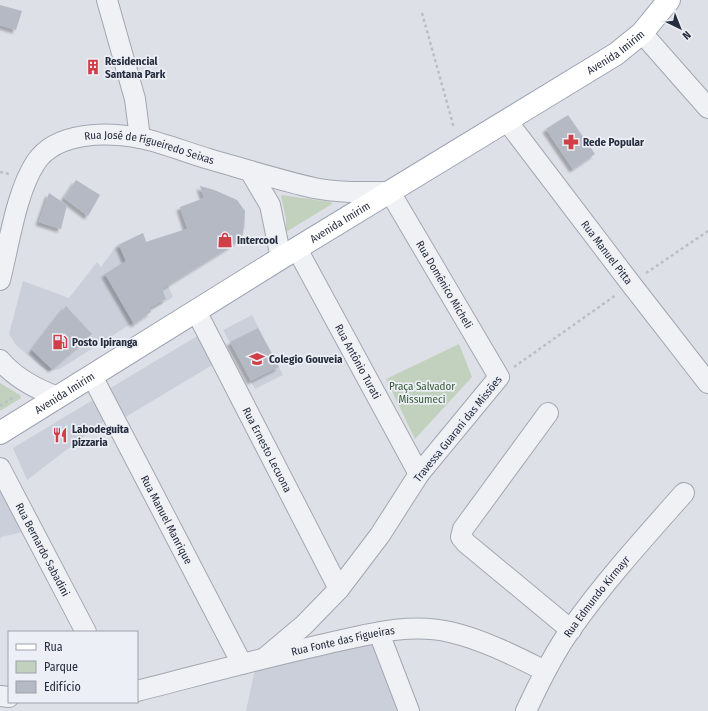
<svg xmlns="http://www.w3.org/2000/svg" width="708" height="711" font-family="'Fira Sans Condensed',sans-serif">
	<style>
		.built { fill: #cbcfd9 }
		.green { fill: #c1d1be }
		.building { fill: #b4b9c4; filter: url(#shadow) }
		.lines { fill: none; stroke-linecap: round; stroke-linejoin: round }
		.minor-casing { stroke: #a2a7b1; stroke-width: 22 }
		.major-casing { stroke: #9ca3b3; stroke-width: 24 }
		.path { stroke: #bbbec5; stroke-width: 2.5; stroke-dasharray: 3 3; stroke-linecap: butt }
		.minor { stroke: #f0f1f5; stroke-width: 20 }
		.major { stroke: #fff; stroke-width: 22 }
		.labels { text-anchor: middle; dominant-baseline: central; stroke-width: 3.5; stroke-linejoin: round; paint-order: stroke }
		.street-label { font-size: 11px; fill: #262d3e; stroke: #eceff5 }
		.poi-label { font-size: 11px; font-weight: bold; fill: #262d3e; stroke: #eceff5; text-anchor: start }
		.park-label { font-size: 11px; fill: #375a33; stroke: #eceff5 }
	</style>
	<defs>
		<filter id="shadow"><feDropShadow dx="-3.5" dy="3.5" stdDeviation="1" flood-color="#0004"/></filter>
	</defs>
	<rect width="100%" height="100%" fill="#dde0e7"/>
	<path class="built" d="M200 186 214 190 237 200 245 214V227L239 240 231 246 168 285 173 297 60 369 49 371 40 366 16 345 9 334 23 281 69 298 97 262 101 267 117 245 143 233 147 243 151 240 186 229 180 207 204 199Z
		M252 315 283 375 255 389 223 330Z
		M199 335 214 364 124 418 107 390Z
		M96 398 107 419 27 480 13 448Z
		M0 481 27 531 1 537 0 541Z
		M383 633 414 711H246L256 664Z"/>
	<path class="green" d="M281 195 331 202 332 204 286 232V219Z
		M459 344 472 377 415 439 386 379Z
		M0 383 20 395 21 398 0 411Z"/>
	<path class="building" d="M0 5 22 11 16 30 0 25Z
		M568 115 595 154 573 169 546 129Z
		M76 180 100 195 88 216 64 198Z
		M200 186 214 190 237 200 245 211 243 234 239 240 231 246 162 289 166 299 149 308 151 312 134 324 105 274 126 261 119 245 143 233 146 242 187 229 180 207 204 198Z
		M49 193 67 205 61 229 39 222Z
		M66 306 92 334 52 369 32 350Z
		M258 328 279 367 251 381 230 342Z"/>
	<g class="lines">
		<g class="minor-casing">
			<g id="minor">
				<path d="M107 0 135 99 140 138"/>
				<path d="M642 33 708 108"/>
				<path id="s1" d="M507 121 631 284 708 383"/>
				<path d="M250 171 270 205 281 258"/>
				<path id="s2" d="M297 249 419 474"/>
				<path id="s3" d="M0 280C9 245 16 192 36 162 57 131 107 132 140 138 161 142 188 153 209 159 244 169 279 180 314 188 339 193 365 192 390 192L499 377 419 474 380 535 339 589 304 625 266 657"/>
				<path id="s4" d="M196 311 339 589"/>
				<path d="M0 360C15 378 36 389 58 397"/>
				<path id="s5" d="M92 376 242 664"/>
				<path d="M548 413 463 529 461 537 466 543 571 630"/>
				<path id="s6" d="M0 468 86 632"/>
				<path d="M379 633 409 711"/>
				<path id="s7" d="M137 691C200 675 262 658 325 644 366 635 408 622 450 632 484 640 515 656 545 671"/>
				<path d="M0 696 9 697"/>
				<path id="s8" d="M526 711C539 683 553 654 571 629 605 581 645 537 684 493"/>
			</g>
		</g>
		<g class="major-casing">
			<g id="major">
				<path id="s9" d="M0 433 281 258 616 54 642 33 669 0"/>
			</g>
		</g>
		<path class="path" d="M422 13 454 128
			M0 172 9 174
			M646 273 708 231
			M514 367 616 295
			M0 406 14 397"/>
		<use href="#minor" class="minor"/>
		<use href="#major" class="major"/>
	</g>
	<defs>
		<g id="building-bare" transform="scale(1.2)"><path d="M-4-6H4V6H1V3H-1V6H-4ZM-2.5-4.3h1.7v1.8h-1.7ZM.8-4.3h1.7v1.8H.8ZM-2.5-1h1.7V.8h-1.7ZM.8-1h1.7V.8H.8Z" fill="#d03e48" stroke="#eceff5" stroke-width="2.5" paint-order="stroke"/></g>
		<g id="pharmacy-bare" transform="scale(1.2)"><path d="M-2-6h4v4h4v4h-4v4h-4v-4h-4v-4h4Z" fill="#d03e48" stroke="#eceff5" stroke-width="2.5" paint-order="stroke"/></g>
		<g id="shop-bare" transform="scale(1.2)"><path d="M-5-2.5h2.3a2.7 3.5 0 0 1 5.4 0H5L5.5 6h-11ZM-1.5-2.5h3a1.5 2.3 0 0 0-3 0Z" fill="#d03e48" stroke="#eceff5" stroke-width="2.5" paint-order="stroke"/></g>
		<g id="fuel-bare" transform="scale(1.2)"><path d="M-5.5-6h7V0h2V4h1.3V-2.5L3-4.5l.8-.8L6-3V5H2.5V1h-1V6h-7ZM-4.2-4.7v3.2H.2V-4.7Z" fill="#d03e48" stroke="#eceff5" stroke-width="2.5" paint-order="stroke"/></g>
		<g id="school-bare" transform="scale(1.2)"><path d="M0-5L7-2L0 1L-7-2ZM-4 1L0 2.5L4 1V4Q0 6-4 4Z" fill="#d03e48" stroke="#eceff5" stroke-width="2.5" paint-order="stroke"/></g>
		<g id="restaurant-bare" transform="scale(1.2)"><path d="M-5-6h1v4h1v-4h1v4h1v-4h1v5L-1.5 .5V6h-2V.5L-5-1ZM5-6V6H3V1.5H1.5Q1.5-4 5-6Z" fill="#d03e48" stroke="#eceff5" stroke-width="2.5" paint-order="stroke"/></g>
	</defs>
	<g fill-rule="evenodd">
		<use href="#building-bare" x="93" y="67"/>
		<use href="#pharmacy-bare" x="571" y="142"/>
		<use href="#shop-bare" x="225" y="240"/>
		<use href="#fuel-bare" x="60" y="342"/>
		<use href="#school-bare" x="257" y="359"/>
		<use href="#restaurant-bare" x="60" y="435"/>
	</g>
	<g class="labels">
		<g class="street-label">
			<text stroke="none"><textPath href="#s9" startOffset="724">Avenida Imirim</textPath></text>
			<text stroke="none"><textPath href="#s3" startOffset="247">Rua José de Figueiredo Seixas</textPath></text>
			<text stroke="none"><textPath href="#s9" startOffset="400">Avenida Imirim</textPath></text>
			<text stroke="none"><textPath href="#s1" startOffset="165">Rua Manuel Pitta</textPath></text>
			<text stroke="none"><textPath href="#s3" startOffset="601">Rua Domênico Micheli</textPath></text>
			<text stroke="none"><textPath href="#s2" startOffset="128">Rua Antônio Turati</textPath></text>
			<text stroke="none"><textPath href="#s9" startOffset="76">Avenida Imirim</textPath></text>
			<text transform="translate(458 429) rotate(-51)">Travessa Guarani das Missões</text>
			<text stroke="none"><textPath href="#s4" startOffset="156">Rua Ernesto Lecuona</textPath></text>
			<text stroke="none"><textPath href="#s5" startOffset="162">Rua Manuel Manrique</textPath></text>
			<text stroke="none"><textPath href="#s6" startOffset="92">Rua Bernardo Sabadini</textPath></text>
			<text stroke="none"><textPath href="#s8" startOffset="135">Rua Edmundo Kirmayr</textPath></text>
			<text stroke="none"><textPath href="#s7" startOffset="212">Rua Fonte das Figueiras</textPath></text>
		</g>
		<g class="poi-label">
			<text x="105" y="61">Residencial<tspan x="105" dy="13">Santana Park</tspan></text>
			<text x="583" y="142">Rede Popular</text>
			<text x="237" y="240">Intercool</text>
			<text x="72" y="342">Posto Ipiranga</text>
			<text x="269" y="359">Colegio Gouveia</text>
			<text x="72" y="429">Labodeguita<tspan x="72" dy="13">pizzaria</tspan></text>
		</g>
		<g class="park-label">
			<text x="422" y="386">Praça Salvador<tspan x="422" dy="13">Missumeci</tspan></text>
		</g>
	</g>
	<rect x="8" y="631" width="130" height="72" fill="#eceff5" stroke="#9da1ac"/>
	<rect x="16" y="644" width="20" height="6" fill="#ffffff" stroke="#9da1ac"/>
	<text x="44" y="651" font-size="12" fill="#262d3e">Rua</text>
	<rect x="16" y="661" width="20" height="12" fill="#c1d1be" stroke="#9da1ac"/>
	<text x="44" y="671" font-size="12" fill="#262d3e">Parque</text>
	<rect x="16" y="681" width="20" height="12" fill="#b4b9c4" stroke="#9da1ac"/>
	<text x="44" y="691" font-size="12" fill="#262d3e">Edifício</text>
	<g transform="translate(680 28) rotate(137)" stroke="#eceff5" stroke-width="3" paint-order="stroke">
	<path d="M0-3L7 15L0 10L-7 15Z" fill="#262d3e"/>
	<text y="-6" font-size="11" font-weight="bold" text-anchor="middle" fill="#262d3e">N</text>
	</g>
</svg>
